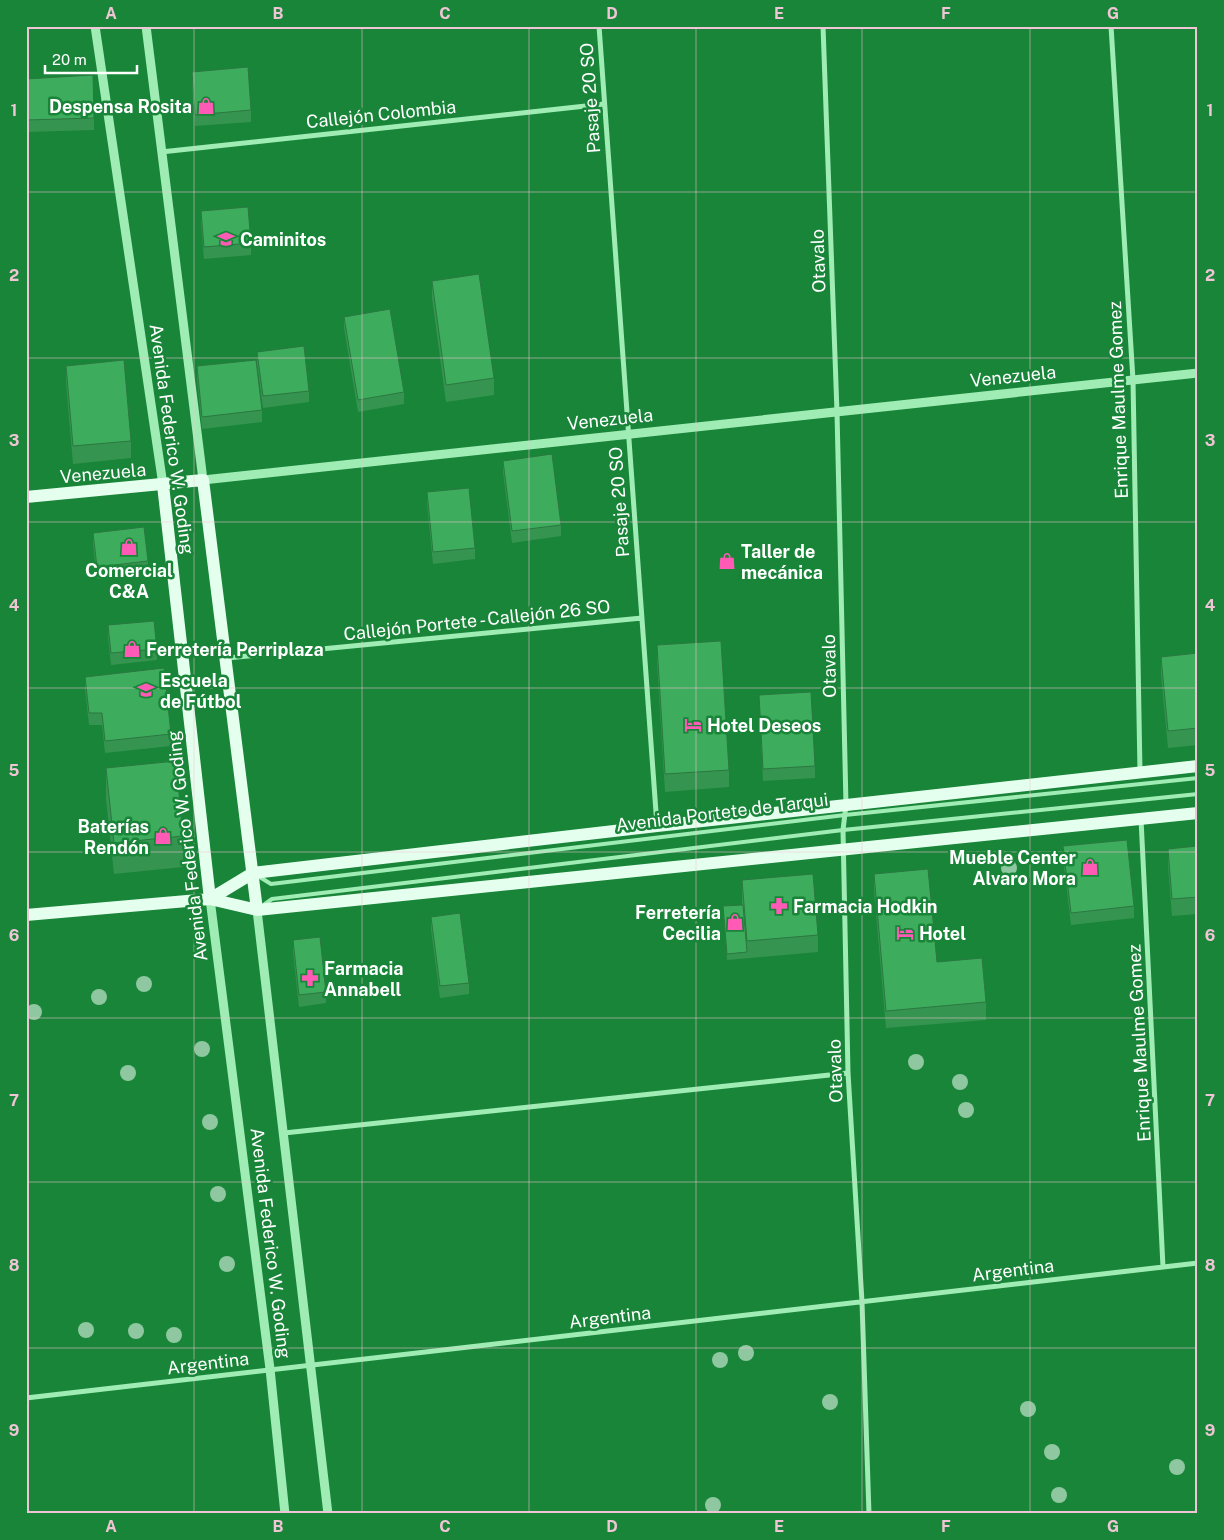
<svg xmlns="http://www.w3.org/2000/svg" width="1224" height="1540" font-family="'Public Sans',sans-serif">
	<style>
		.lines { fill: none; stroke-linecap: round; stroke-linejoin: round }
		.service { stroke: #a0ecb5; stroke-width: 4 }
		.minor { stroke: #a0ecb5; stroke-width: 5 }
		.tertiary { stroke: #a0ecb5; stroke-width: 9 }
		.primary { stroke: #e5ffee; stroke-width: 12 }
		.tree { fill: #8fc8a0 }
		.wall { fill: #359450 }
		.building { fill: #3eac5d; stroke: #2b7841 }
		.grid { fill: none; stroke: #f0c5d6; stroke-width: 1; stroke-opacity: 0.55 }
		.labels { text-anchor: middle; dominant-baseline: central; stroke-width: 5; stroke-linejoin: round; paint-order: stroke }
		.street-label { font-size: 18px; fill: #fff; stroke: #198539 }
		.poi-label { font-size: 18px; font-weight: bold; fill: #fff; stroke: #198539; text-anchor: start }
		.neatline { fill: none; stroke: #f0c5d6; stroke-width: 2 }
		.grid-label { font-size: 16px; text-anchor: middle; font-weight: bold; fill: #f0c5d6 }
	</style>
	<rect width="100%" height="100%" fill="#198539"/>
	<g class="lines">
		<path class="service" d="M258 876 271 884 845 815 1198 778
			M265 904 272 899 843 830 1198 794"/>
		<path class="minor" d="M599 26 657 826
			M823 26 837 412 846 805 843 830 848 1073 862 1302 869 1514
			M1111 26 1133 380 1140 772
			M161 152 604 104
			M227 658 642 618
			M1141 819 1163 1267
			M284 1133 848 1073
			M26 1398 1198 1263"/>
		<path class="tertiary" d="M95 26 163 485
			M146 26 203 480 1198 373
			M210 899 270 1369 285 1514
			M257 910 328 1514"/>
		<path class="primary" d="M163 485 210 899
			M26 497 203 480 257 910
			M210 899 253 873 657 826 1198 766
			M26 915 210 899 257 910 1198 813"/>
	</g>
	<g class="tree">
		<circle cx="1009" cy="868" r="8"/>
		<circle cx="144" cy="984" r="8"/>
		<circle cx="99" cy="997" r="8"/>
		<circle cx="34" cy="1012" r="8"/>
		<circle cx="202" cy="1049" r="8"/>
		<circle cx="916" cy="1062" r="8"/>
		<circle cx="128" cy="1073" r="8"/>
		<circle cx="960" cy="1082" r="8"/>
		<circle cx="966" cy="1110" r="8"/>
		<circle cx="210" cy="1122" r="8"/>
		<circle cx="218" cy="1194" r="8"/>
		<circle cx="227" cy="1264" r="8"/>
		<circle cx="86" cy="1330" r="8"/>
		<circle cx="136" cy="1331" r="8"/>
		<circle cx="174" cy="1335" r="8"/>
		<circle cx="746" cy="1353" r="8"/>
		<circle cx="720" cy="1360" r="8"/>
		<circle cx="830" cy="1402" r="8"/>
		<circle cx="1028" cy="1409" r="8"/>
		<circle cx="1052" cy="1452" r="8"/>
		<circle cx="1177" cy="1467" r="8"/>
		<circle cx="1059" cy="1495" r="8"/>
		<circle cx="713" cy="1505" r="8"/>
	</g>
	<path class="wall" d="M192 72 251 110V122L195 126 192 84Z
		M26 79 94 118V130L26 132Z
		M201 211 251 243V255L204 259 201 223Z
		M432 281 494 378V395L446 402 432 298Z
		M344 317 404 392V404L358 412 344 328Z
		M257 352 309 391V402L263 408 257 364Z
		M66 366 131 441V458L73 464 66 383Z
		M197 366 262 410V422L202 429 197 378Z
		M503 461 561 525V536L512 543 503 472Z
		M427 492 475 548V559L433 564 427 504Z
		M93 533 148 561V573L97 579 93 545Z
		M108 625 157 649V660L111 665 108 637Z
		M657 645 729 770V787L665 792 657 662Z
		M1198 653V745L1168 748 1161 674V657Z
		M85 677 171 734V746L105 753 102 725H89L85 689Z
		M759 695 815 766V778L763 781Z
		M106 768 183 836V867L114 874 106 799Z
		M1063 846 1134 906V918L1071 925 1063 858Z
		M1198 846V914L1172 916 1168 866V849Z
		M874 874 937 962 986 1002V1020L886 1028 874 891Z
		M742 880 818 935V952L727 960 723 906 742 905Z
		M431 917 469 983V994L440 998 431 929Z
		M293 940 326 992V1003L299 1007 293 952Z"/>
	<path class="building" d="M248 67 251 110 195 115 192 72Z
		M93 75 94 118 26 120V79Z
		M248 207 251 243 204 247 201 211Z
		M479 274 494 378 446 385 432 281Z
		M390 309 404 392 358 400 344 317Z
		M304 346 309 391 263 396 257 352Z
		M124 360 131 441 73 446 66 366Z
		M256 360 262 410 202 417 197 366Z
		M552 454 561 525 512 531 503 461Z
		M469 488 475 548 433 552 427 492Z
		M144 527 148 561 97 567 93 533Z
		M154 621 157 649 111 653 108 625Z
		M721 641 729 770 665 774 657 645Z
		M1198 653V728L1168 731 1161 657Z
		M164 668 171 734 105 741 102 713H89L85 677Z
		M811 692 815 766 763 769 759 695Z
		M176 761 183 836 114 843 106 768Z
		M1127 840 1134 906 1071 913 1063 846Z
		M1198 846V897L1172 899 1168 849Z
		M928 869 937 962 982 958 986 1002 886 1011 874 874Z
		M813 874 818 935 747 941 742 880Z
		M743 905 747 952 727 954 723 906Z
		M460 913 469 983 440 986 431 917Z
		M320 937 326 992 299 995 293 940Z"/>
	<path class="grid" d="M194 26V1514M362 26V1514M529 26V1514M696 26V1514M862 26V1514M1030 26V1514M26 192H1198M26 358H1198M26 522H1198M26 688H1198M26 852H1198M26 1018H1198M26 1182H1198M26 1348H1198"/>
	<defs>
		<g id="shop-bare" transform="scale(1.35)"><path d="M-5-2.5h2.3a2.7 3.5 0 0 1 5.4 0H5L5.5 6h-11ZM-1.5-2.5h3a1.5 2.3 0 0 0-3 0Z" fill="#ff5bb6" stroke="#198539" stroke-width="2.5" paint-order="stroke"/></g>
		<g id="school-bare" transform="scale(1.35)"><path d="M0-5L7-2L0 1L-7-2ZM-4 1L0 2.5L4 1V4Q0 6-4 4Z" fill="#ff5bb6" stroke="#198539" stroke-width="2.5" paint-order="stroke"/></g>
		<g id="hotel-bare" transform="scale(1.35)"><path d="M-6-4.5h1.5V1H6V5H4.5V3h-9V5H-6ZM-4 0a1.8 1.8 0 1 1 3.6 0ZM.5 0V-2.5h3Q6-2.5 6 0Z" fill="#ff5bb6" stroke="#198539" stroke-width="2.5" paint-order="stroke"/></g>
		<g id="pharmacy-bare" transform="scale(1.35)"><path d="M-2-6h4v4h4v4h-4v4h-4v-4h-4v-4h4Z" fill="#ff5bb6" stroke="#198539" stroke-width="2.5" paint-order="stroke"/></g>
	</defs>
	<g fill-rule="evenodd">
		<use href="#shop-bare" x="206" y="106"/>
		<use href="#school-bare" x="226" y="239"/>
		<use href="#shop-bare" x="129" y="547"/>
		<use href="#shop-bare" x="727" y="561"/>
		<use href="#shop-bare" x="132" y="649"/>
		<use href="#school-bare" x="146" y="690"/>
		<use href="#hotel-bare" x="693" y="725"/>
		<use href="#shop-bare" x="163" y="836"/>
		<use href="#shop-bare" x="1090" y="867"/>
		<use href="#pharmacy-bare" x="779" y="906"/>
		<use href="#shop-bare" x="735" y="922"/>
		<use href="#hotel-bare" x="905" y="933"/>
		<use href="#pharmacy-bare" x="310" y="978"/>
	</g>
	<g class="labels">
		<g class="street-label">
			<text transform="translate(590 98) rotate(-94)">Pasaje 20 SO</text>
			<text transform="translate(381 114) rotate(-6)">Callejón Colombia</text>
			<text transform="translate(818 261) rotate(-92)">Otavalo</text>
			<text transform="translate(1013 376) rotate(-6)">Venezuela</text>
			<text transform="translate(1118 400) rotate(-92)">Enrique Maulme Gomez</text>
			<text transform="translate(610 419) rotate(-6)">Venezuela</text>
			<text transform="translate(172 439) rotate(82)">Avenida Federico W. Goding</text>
			<text transform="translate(103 473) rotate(-5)">Venezuela</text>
			<text transform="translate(619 502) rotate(-94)">Pasaje 20 SO</text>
			<text transform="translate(477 620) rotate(-6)">Callejón Portete - Callejón 26 SO</text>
			<text transform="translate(829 666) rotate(-91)">Otavalo</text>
			<text transform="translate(722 812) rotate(-7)">Avenida Portete de Tarqui</text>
			<text transform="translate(187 846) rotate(-97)">Avenida Federico W. Goding</text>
			<text transform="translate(1139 1043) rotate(-93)">Enrique Maulme Gomez</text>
			<text transform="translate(835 1071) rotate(-92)">Otavalo</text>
			<text transform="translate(271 1243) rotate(83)">Avenida Federico W. Goding</text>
			<text transform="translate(1013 1270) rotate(-7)">Argentina</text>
			<text transform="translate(610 1317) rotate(-7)">Argentina</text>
			<text transform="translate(208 1363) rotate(-7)">Argentina</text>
		</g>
		<g class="poi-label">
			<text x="192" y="106" text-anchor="end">Despensa Rosita</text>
			<text x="240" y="239">Caminitos</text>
			<text x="741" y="551">Taller de<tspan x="741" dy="21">mecánica</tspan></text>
			<text x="129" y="570" text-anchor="middle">Comercial<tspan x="129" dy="21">C&amp;A</tspan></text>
			<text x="146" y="649">Ferretería Perriplaza</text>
			<text x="160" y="680">Escuela<tspan x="160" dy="21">de Fútbol</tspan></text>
			<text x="707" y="725">Hotel Deseos</text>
			<text x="149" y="826" text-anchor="end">Baterías<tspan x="149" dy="21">Rendón</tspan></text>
			<text x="1076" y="857" text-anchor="end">Mueble Center<tspan x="1076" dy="21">Alvaro Mora</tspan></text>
			<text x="793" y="906">Farmacia Hodkin</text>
			<text x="721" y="912" text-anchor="end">Ferretería<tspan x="721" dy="21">Cecilia</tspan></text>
			<text x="919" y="933">Hotel</text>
			<text x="324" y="968">Farmacia<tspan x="324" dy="21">Annabell</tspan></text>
		</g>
	</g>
	<rect width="1224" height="1540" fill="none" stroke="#198539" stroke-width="55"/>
	<path d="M45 65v8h92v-8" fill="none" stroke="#ffffff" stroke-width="2.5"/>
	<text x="52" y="65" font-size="15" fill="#ffffff" stroke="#198539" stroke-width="4" paint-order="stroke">20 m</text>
	<rect x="28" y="28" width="1168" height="1484" class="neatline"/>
	<g class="grid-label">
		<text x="111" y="19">A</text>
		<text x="278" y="19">B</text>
		<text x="445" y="19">C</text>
		<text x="612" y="19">D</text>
		<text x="779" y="19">E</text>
		<text x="946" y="19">F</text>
		<text x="1113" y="19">G</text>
		<text x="14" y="116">1</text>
		<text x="1210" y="116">1</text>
		<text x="14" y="281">2</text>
		<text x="1210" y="281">2</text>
		<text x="14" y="446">3</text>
		<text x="1210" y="446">3</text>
		<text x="14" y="611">4</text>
		<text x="1210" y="611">4</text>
		<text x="14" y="776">5</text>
		<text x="1210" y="776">5</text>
		<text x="14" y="941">6</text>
		<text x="1210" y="941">6</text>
		<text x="14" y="1106">7</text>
		<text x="1210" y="1106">7</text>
		<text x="14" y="1271">8</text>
		<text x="1210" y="1271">8</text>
		<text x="14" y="1436">9</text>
		<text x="1210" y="1436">9</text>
		<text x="111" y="1532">A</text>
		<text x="278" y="1532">B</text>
		<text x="445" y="1532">C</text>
		<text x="612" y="1532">D</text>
		<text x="779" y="1532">E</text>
		<text x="946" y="1532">F</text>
		<text x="1113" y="1532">G</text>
	</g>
</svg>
